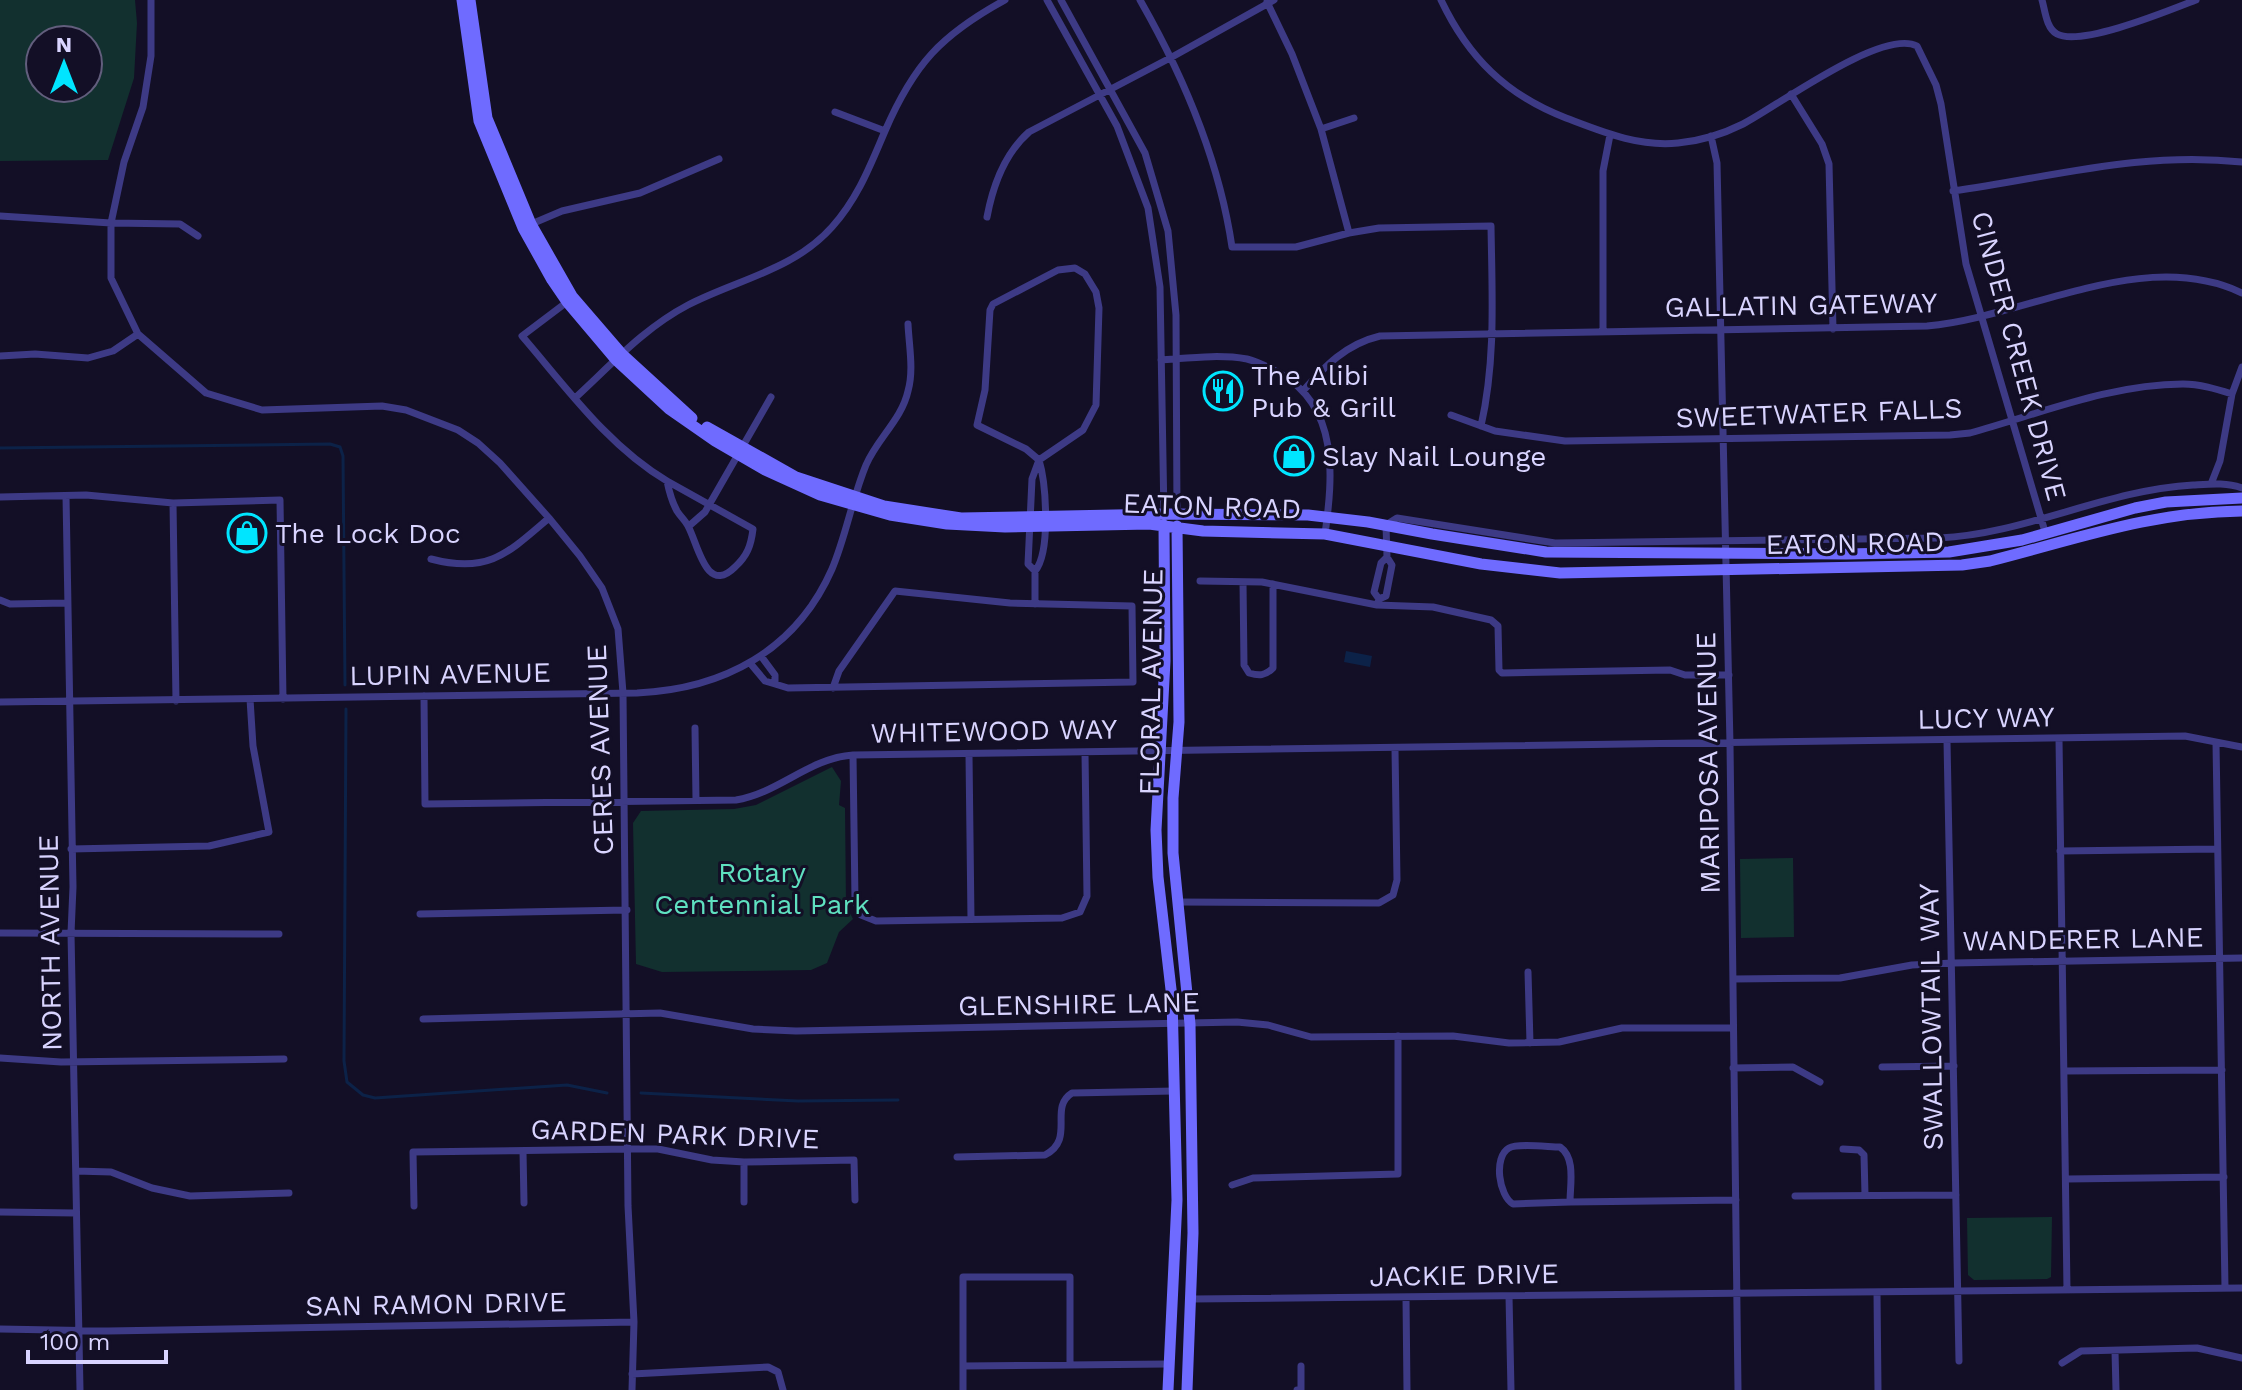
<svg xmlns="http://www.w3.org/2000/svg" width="2242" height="1390" font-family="'Work Sans',sans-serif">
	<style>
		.green { fill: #12302f; fill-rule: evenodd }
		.water { fill: #0c2248 }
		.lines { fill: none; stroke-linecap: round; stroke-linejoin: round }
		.stream { stroke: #0c2248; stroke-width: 3 }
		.street { stroke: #3d3a85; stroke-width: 7 }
		.secondary { stroke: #6f6bff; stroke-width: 11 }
		.labels { text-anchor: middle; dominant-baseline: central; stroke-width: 6; stroke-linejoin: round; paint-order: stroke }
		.street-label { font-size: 28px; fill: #d9d4ff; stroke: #130f26 }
		.poi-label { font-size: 28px; fill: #d9d4ff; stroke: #130f26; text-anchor: start }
		.park-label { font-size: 28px; fill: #5fe0c0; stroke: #130f26 }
	</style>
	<rect width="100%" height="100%" fill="#130f26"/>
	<path class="green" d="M0 0H135L137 23 134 78 108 160 0 161ZM40 40H88V88H40Z
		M832 767 841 781 839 805 845 808 846 905 853 919 839 932 827 963 811 970 662 972 636 964 633 823 641 811 734 809 756 805Z
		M1793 858 1794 937 1741 938 1740 859Z
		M2052 1217 2051 1277 2047 1279 1974 1280 1968 1275 1967 1218Z"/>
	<path class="water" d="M1346 651 1372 656 1370 667 1344 662Z"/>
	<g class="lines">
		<path class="stream" d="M0 448 330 444 340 447 343 456 345 685
			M346 709 344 1061 347 1082 363 1095 375 1098 567 1085 607 1093
			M641 1093 798 1101 898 1100"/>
		<path class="street" d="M151 0V56L143 107 124 162 111 223V278L138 334 206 393 262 410 382 406 406 410 458 430 478 443 500 463 549 518 580 556 602 588 618 629 623 693 628 1206 634 1322 632 1390
			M1047 0 1117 126 1148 208 1160 287 1164 517
			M1061 0 1145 153 1168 231 1176 315 1177 516
			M1140 0C1184 77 1219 159 1232 247H1296L1349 233 1379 228 1491 226C1492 294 1496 360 1481 426
			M1441 0C1468 57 1506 95 1566 118 1603 132 1638 147 1678 143 1700 141 1723 134 1743 124 1776 107 1882 28 1917 46L1936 85 1941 104 1966 264 2046 535
			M2042 0C2045 10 2046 28 2057 34 2081 47 2170 10 2196 0
			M1267 2 1292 54 1321 129 1349 233
			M1791 94 1822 144 1829 164 1833 329
			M835 112 885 131
			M1321 129 1354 118
			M1711 136 1717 163 1730 744 1738 1390
			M1953 191C2053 177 2140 151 2242 162
			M0 216 111 223 180 224 198 236
			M987 217C993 185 1004 154 1029 132L1172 57 1274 0
			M529 225 562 211 640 193 719 159
			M1075 268 1085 274 1096 292 1099 308 1096 405 1083 430 1039 460 1026 449 977 425 985 390 990 310 993 304 1058 270Z
			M567 302 522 336C566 387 608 446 667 481
			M1603 331V171L1610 135
			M0 356 35 354 88 358 113 351 138 334
			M1161 360C1189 358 1219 354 1247 359 1259 362 1270 368 1281 374 1339 408 1333 476 1325 534
			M1303 391C1325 366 1346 344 1380 336L1927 326C2027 317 2143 246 2242 293
			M575 398C611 365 644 328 688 305 736 280 794 270 832 227 858 198 870 166 885 131 914 64 941 35 1005 0
			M1451 415 1495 431 1565 441 1950 435 1970 433C2039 414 2111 384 2183 384 2200 384 2216 389 2232 394
			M1039 460C1046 483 1051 552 1035 571L1028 564 1032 479Z
			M667 481 753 529C751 546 747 556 735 567 706 596 698 544 688 526 685 520 680 516 677 511 672 502 669 491 667 481Z
			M2211 484 2220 461 2232 394 2242 367
			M66 496 73 887 71 933 80 1390
			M0 497 86 495 173 503 280 500 283 699
			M173 503 176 701
			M689 526 705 512 771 397
			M1387 557 1381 563 1374 592 1379 599 1377 605 1433 607 1491 620 1498 626 1499 670 1502 673 1670 670 1685 675H1729
			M431 559C488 574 507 554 549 518
			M1035 571V604
			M1200 581 1262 582 1377 605
			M1243 582 1244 665 1249 673C1259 676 1265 676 1273 668V584
			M1379 599 1386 596 1392 565 1387 557 1386 525 1397 518 1555 543 1939 538C2026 534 2105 490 2193 485 2209 484 2227 482 2242 488
			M0 600 10 604 67 603
			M750 663 765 681 775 684V675L761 656
			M775 684 788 688 1133 682 1132 606 1010 603 895 591 839 671 833 688
			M424 696 425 804 736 800C779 793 809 758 853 755L2185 736 2242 747
			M0 702 637 693C723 689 796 651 832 569 846 536 852 499 866 465 877 439 902 419 908 391 914 370 909 346 908 324
			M695 728 696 800
			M2059 739 2067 1290
			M1947 741 1959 1361
			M2216 743 2225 1288
			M853 755 855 900 861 915 876 921 1062 918 1080 912 1087 896 1085 753
			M969 755 971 919
			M71 849 209 846 269 832 253 746 250 699
			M2060 851 2216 849
			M1177 902 1379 903 1393 895 1397 880 1395 749
			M420 914 627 910
			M0 933 279 934
			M1528 972 1530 1043
			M1733 979 1840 978 1912 965 1953 963 2242 958
			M423 1019 660 1013 753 1029 796 1031 1237 1022 1268 1025 1311 1037 1453 1036 1509 1043 1559 1042 1622 1028H1732
			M0 1058 61 1062 284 1059
			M1882 1067 1954 1066
			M1733 1068 1793 1067 1820 1082
			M2064 1071 2222 1070
			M1843 1149 1859 1150 1864 1155 1865 1195
			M523 1151 524 1203
			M957 1157 1045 1155C1076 1139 1048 1108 1072 1093L1174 1091
			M744 1162V1202
			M76 1171 111 1172 152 1188 190 1196 289 1193
			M2067 1179 2224 1177
			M1232 1185 1253 1178 1398 1174V1036
			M1795 1196 1956 1195
			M1570 1202 1513 1204C1499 1196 1493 1157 1509 1148 1518 1143 1549 1147 1560 1147 1576 1158 1570 1185 1570 1202L1736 1200
			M414 1206 413 1152 629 1149H658L712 1160 744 1162 854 1160 855 1200
			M0 1212 76 1213
			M1877 1293 1878 1390
			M1509 1296 1511 1390
			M1406 1298 1407 1390
			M1192 1299 2242 1288
			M0 1329 108 1331 634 1322
			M2115 1351 2116 1390
			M2062 1363 2081 1351 2197 1348 2242 1358
			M963 1366 1168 1364
			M632 1374 768 1367 778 1372 783 1390
			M963 1390V1277H1070V1364
			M1297 1390H1301V1366"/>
		<path class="secondary" d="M462 0 479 121 523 228 552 280 567 302 616 360 669 409 715 441 765 470 820 495 890 515 947 524 1005 527 1149 524 1203 531 1325 534 1481 564 1560 573 1962 565 1990 561C2077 539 2150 512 2242 511
			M470 0 487 118 531 224 572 296 622 354 692 418
			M707 427 796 477 884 506 961 518 1164 514 1308 515 1368 522 1432 534 1546 552 1846 554 1949 552 2022 540 2135 508 2166 502 2242 498
			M1164 525 1165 661 1156 830 1158 877 1172 998 1177 1200 1168 1390
			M1177 526 1179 722 1173 798V853L1190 1024 1193 1233 1187 1390"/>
	</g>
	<defs>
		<g id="restaurant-ring" transform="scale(2)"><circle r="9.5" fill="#130f26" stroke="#00e5ff" stroke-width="1.5"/><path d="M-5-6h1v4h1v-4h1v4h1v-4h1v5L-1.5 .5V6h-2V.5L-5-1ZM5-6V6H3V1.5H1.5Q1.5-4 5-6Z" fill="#00e5ff"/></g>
		<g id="shop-ring" transform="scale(2)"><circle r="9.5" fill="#130f26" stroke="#00e5ff" stroke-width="1.5"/><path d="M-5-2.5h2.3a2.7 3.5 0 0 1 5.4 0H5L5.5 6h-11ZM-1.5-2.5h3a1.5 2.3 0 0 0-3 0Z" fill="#00e5ff"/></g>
	</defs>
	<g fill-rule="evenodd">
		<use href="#restaurant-ring" x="1223" y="391"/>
		<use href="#shop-ring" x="1294" y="456"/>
		<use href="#shop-ring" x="247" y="533"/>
	</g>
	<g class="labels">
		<g class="street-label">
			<text transform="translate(1801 305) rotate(-1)">GALLATIN GATEWAY</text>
			<text transform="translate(2019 356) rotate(75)">CINDER CREEK DRIVE</text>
			<text transform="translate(1819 413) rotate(-2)">SWEETWATER FALLS</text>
			<text transform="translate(1212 506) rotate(2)">EATON ROAD</text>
			<text transform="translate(1855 543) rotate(-1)">EATON ROAD</text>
			<text transform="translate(450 674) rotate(-1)">LUPIN AVENUE</text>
			<text transform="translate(1151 682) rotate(-89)">FLORAL AVENUE</text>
			<text transform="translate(1986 718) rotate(-1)">LUCY WAY</text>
			<text transform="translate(994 731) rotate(-1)">WHITEWOOD WAY</text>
			<text transform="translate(600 750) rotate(-92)">CERES AVENUE</text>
			<text transform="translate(1708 763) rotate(-91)">MARIPOSA AVENUE</text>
			<text transform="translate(2083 939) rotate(-1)">WANDERER LANE</text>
			<text transform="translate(50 943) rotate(-91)">NORTH AVENUE</text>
			<text transform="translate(1079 1004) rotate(-1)">GLENSHIRE LANE</text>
			<text transform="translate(1931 1017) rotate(-91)">SWALLOWTAIL WAY</text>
			<text transform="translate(675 1134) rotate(2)">GARDEN PARK DRIVE</text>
			<text transform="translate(1464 1275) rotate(-1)">JACKIE DRIVE</text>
			<text transform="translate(436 1304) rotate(-1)">SAN RAMON DRIVE</text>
		</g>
		<g class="poi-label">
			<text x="1251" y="375">The Alibi<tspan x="1251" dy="32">Pub &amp; Grill</tspan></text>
			<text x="1322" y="456">Slay Nail Lounge</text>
			<text x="275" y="533">The Lock Doc</text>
		</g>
		<g class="park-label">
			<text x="762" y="872">Rotary<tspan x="762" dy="32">Centennial Park</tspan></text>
		</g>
	</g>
	<g transform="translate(64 64)"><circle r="38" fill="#130f26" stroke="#625e7d" stroke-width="2"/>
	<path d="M0-6L14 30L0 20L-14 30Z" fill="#00e5ff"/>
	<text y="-12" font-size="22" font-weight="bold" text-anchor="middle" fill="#d9d4ff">N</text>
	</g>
	<path d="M28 1350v12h138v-12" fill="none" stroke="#d9d4ff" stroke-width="4"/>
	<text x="40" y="1350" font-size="24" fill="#d9d4ff" stroke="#130f26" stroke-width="6" paint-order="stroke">100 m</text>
</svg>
